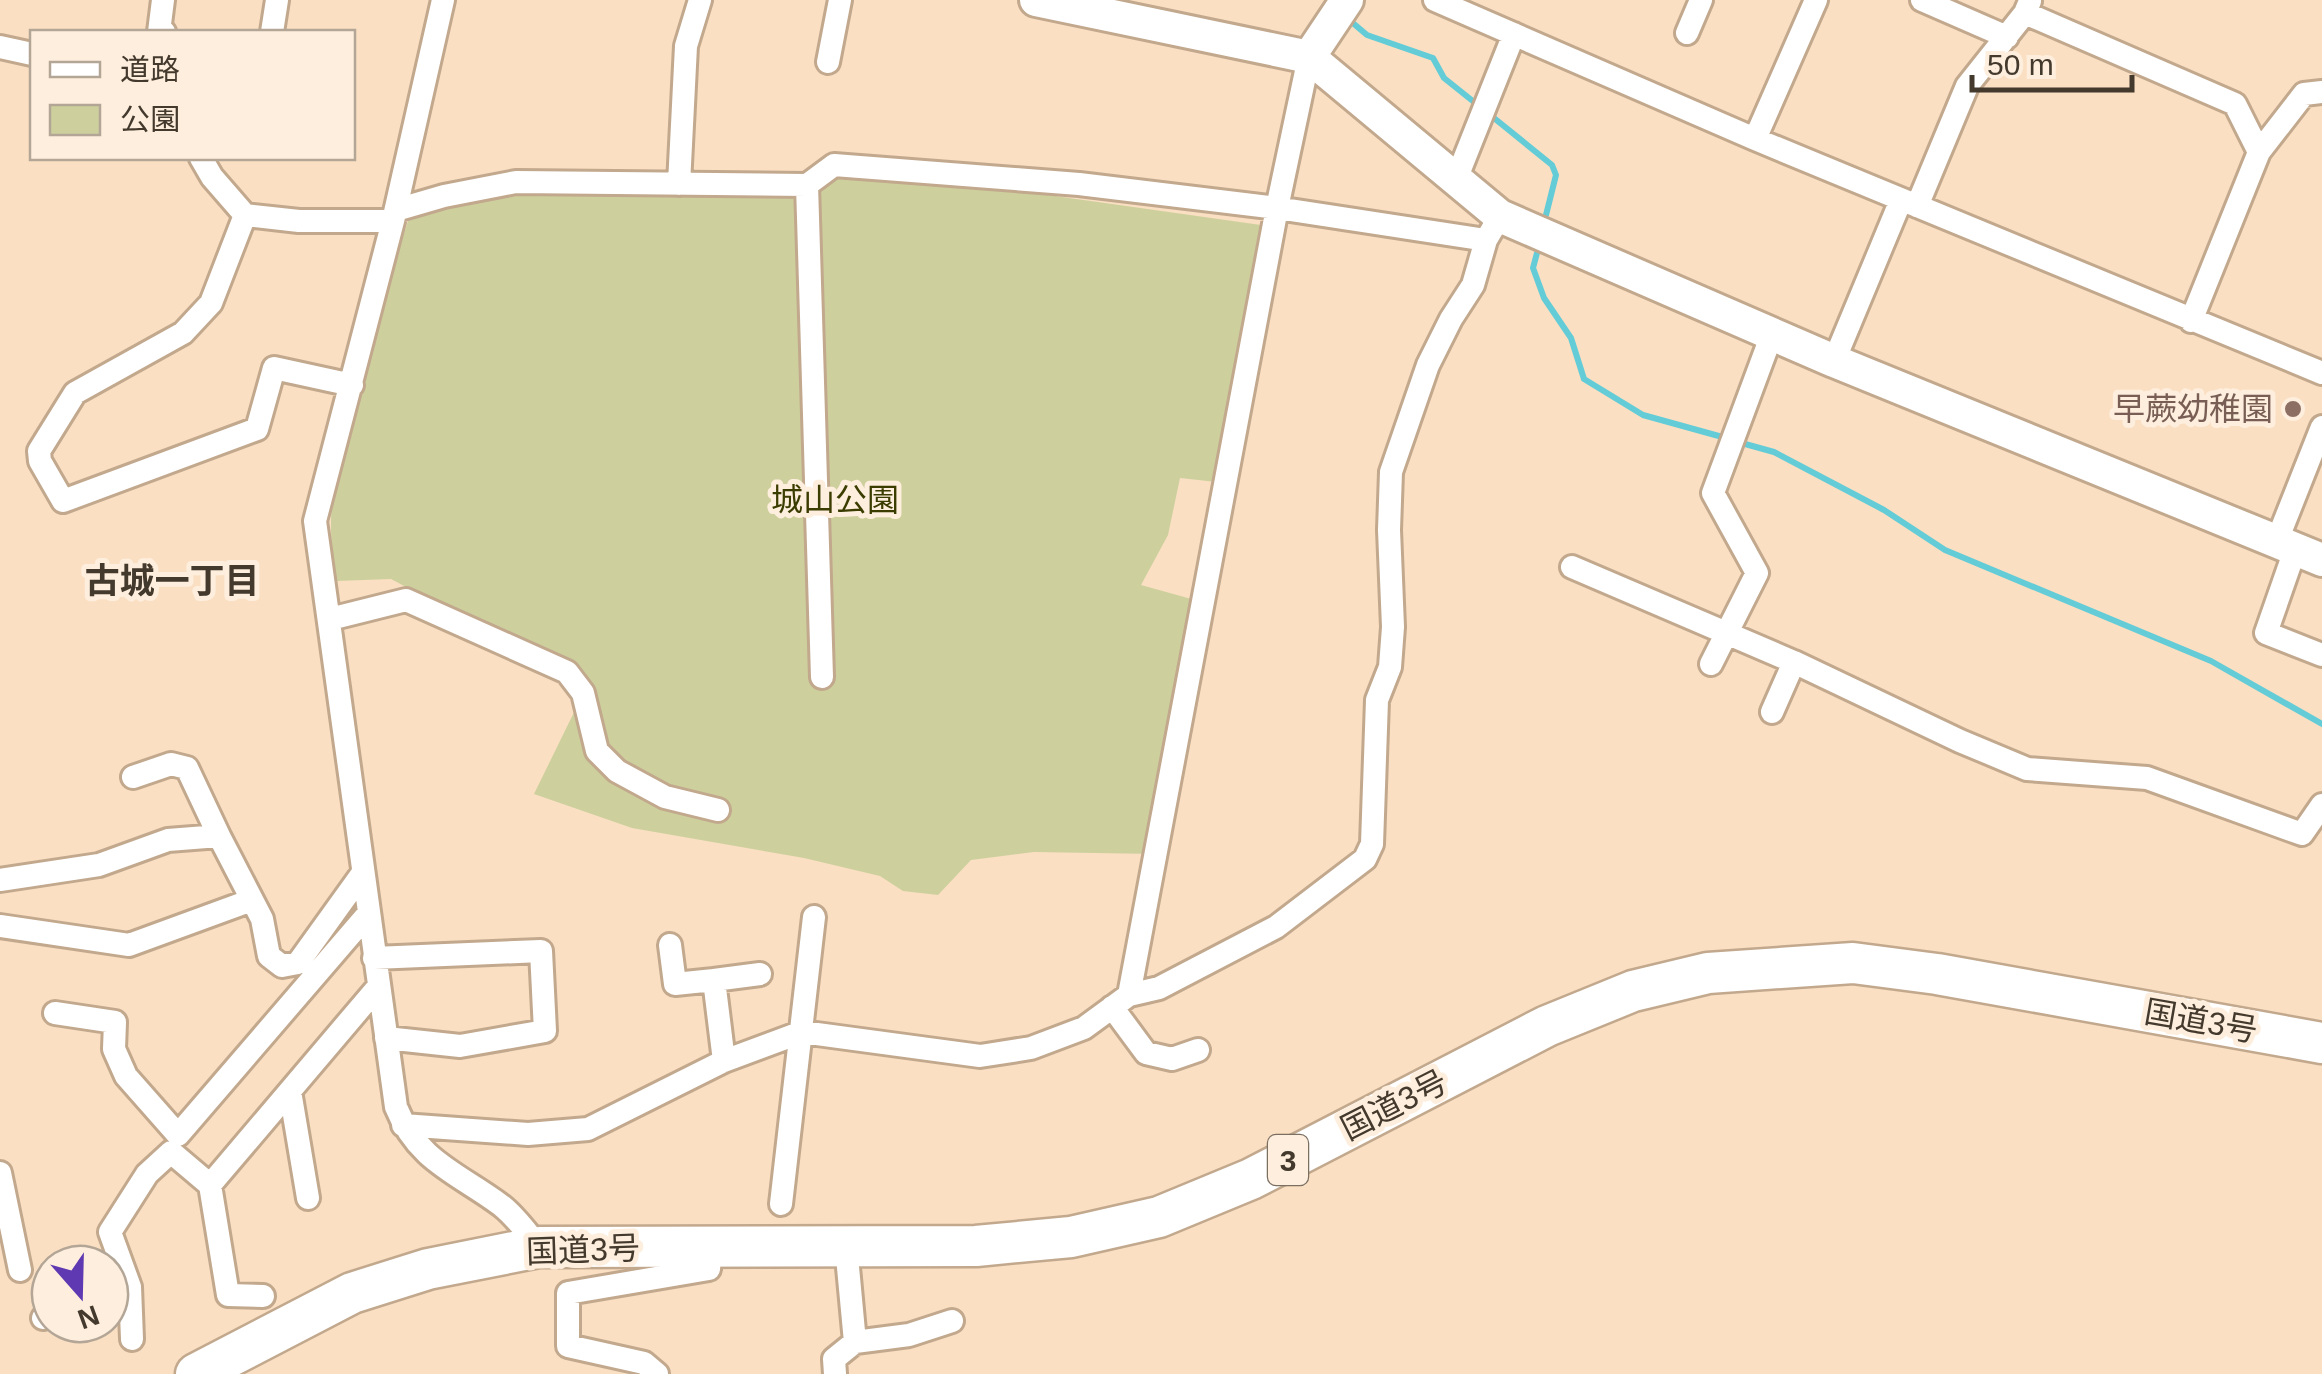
<svg xmlns="http://www.w3.org/2000/svg" width="2322" height="1374" font-family="Arial,'Noto Sans JP',sans-serif">
	<style>
		.green { fill: #cdd09d }
		.lines { fill: none; stroke-linecap: round; stroke-linejoin: round }
		.stream { stroke: #63ccd7; stroke-width: 6 }
		.street-casing { stroke: #c2a88d; stroke-width: 28 }
		.secondary-casing { stroke: #c2a88d; stroke-width: 38 }
		.highway-casing { stroke: #c2a88d; stroke-width: 45 }
		.street { stroke: #fff; stroke-width: 22 }
		.secondary { stroke: #fff; stroke-width: 32 }
		.highway { stroke: #fff; stroke-width: 40 }
		.education-dot { fill: #8d6e63; stroke: #feeedd; stroke-width: 4 }
		.labels { text-anchor: middle; dominant-baseline: central; stroke-width: 10; stroke-linejoin: round; paint-order: stroke }
		.shield { fill: #feeedd; stroke: #7b6f62; stroke-width: 2.5 }
		.shield-label { font-size: 30px; font-weight: bold; fill: #43392d }
		.education-label { font-size: 32px; fill: #785e54; stroke: #feeedd; text-anchor: end }
		.park-label { font-size: 32px; fill: #3b3c00; stroke: #feeedd }
		.street-label { font-size: 32px; fill: #43392d; stroke: #feeedd }
		.neighbourhood-label { font-size: 35px; font-weight: bold; fill: #43392d; stroke: #feeedd }
	</style>
	<rect width="100%" height="100%" fill="#fadfc2"/>
	<path class="green" d="M834 165 1268 226 1226 483 1180 478 1168 535 1141 585 1195 600 1156 854 1034 852 971 860 938 895 903 891 880 876 804 858 632 828 534 794 583 694 567 672 391 579 336 581C313 464 374 327 410 215 539 182 675 189 807 185Z"/>
	<g class="lines">
		<path class="stream" d="M1354 24 1367 35 1433 58 1444 78 1479 106
			M1489 114 1552 165 1556 175 1546 215
			M1537 253 1533 268 1544 298 1571 338 1584 379 1643 415 1726 438
			M1738 442 1774 452 1884 510 1945 550 2211 661 2322 724"/>
		<g class="street-casing">
			<path id="street" d="M163 0 159 32H164
				M443 0 393 221 315 521 396 1107C418 1162 458 1173 502 1206 516 1217 527 1233 539 1247
				M1435 0 1755 139 2322 373
				M1922 0 2007 37
				M2025 13 2235 104 2259 152 2191 321
				M272 32 277 0
				M1687 33 1701 0
				M0 47 32 54
				M828 62 840 0
				M1755 139 1816 0
				M2259 152 2304 94 2322 92
				M201 158 212 177 245 215 299 221H393
				M1454 178 1461 167 1514 34
				M679 184 686 46 700 0
				M807 185 822 677
				M1917 206 1967 86 2025 13 2030 1
				M396 210 444 196 516 182 807 185 834 165 1079 184 1277 208 1486 240
				M245 215 211 303 183 333 75 393 39 451 40 461 63 501 257 429 274 368 352 385
				M1834 361 1901 200
				M2276 543 2322 427
				M2295 550 2266 633 2322 655
				M1572 567 1794 662 1772 712
				M330 619 406 600 567 672 583 693 597 751 617 771 665 797 718 810
				M1794 662 1960 741 2027 769 2147 778 2302 834 2322 805
				M1711 664 1757 573 1713 493 1772 334
				M133 777 171 764 187 768 219 836
				M0 880 99 865 168 840 219 836 262 919 269 956 282 966 298 963 362 874
				M0 926 129 945 252 900
				M670 945 675 984 714 980 724 1061
				M374 958 541 951 545 1031 460 1046 386 1038
				M714 980 760 974
				M1129 995 1277 208 1309 57
				M1112 1007 1146 1053 1172 1059 1198 1050
				M55 1013 115 1022 114 1049 126 1076 178 1135 368 914
				M290 1091 308 1198
				M403 1125 528 1134 588 1129 724 1061 802 1032 980 1056 1031 1048 1084 1028 1129 995 1159 988 1276 927 1365 859 1372 844 1377 700 1390 667 1393 627 1389 530 1391 472 1428 365 1451 319 1473 285 1486 240 1500 216
				M0 1173 20 1270
				M781 1204 814 917
				M130 1287 132 1339
				M110 1294 130 1287 110 1232 147 1174 171 1152 210 1185
				M263 1296 228 1295 210 1185 378 987
				M43 1318 50 1316
				M855 1342 909 1335 952 1321
				M657 1374 644 1363 568 1346V1293L709 1269 711 1247
				M835 1374 834 1359 855 1342 846 1246"/>
		</g>
		<g class="secondary-casing">
			<path id="secondary" d="M1036 0 1309 57 1500 216 1834 361 2322 560
				M1309 57 1347 0"/>
		</g>
		<g class="highway-casing">
			<path id="highway" d="M196 1374 352 1293 428 1269 539 1247 976 1246 1071 1237 1159 1217 1251 1179 1547 1026 1633 991 1708 973 1853 963 1937 974 2322 1043"/>
		</g>
		<use href="#street" class="street"/>
		<use href="#secondary" class="secondary"/>
		<use href="#highway" class="highway"/>
	</g>
	<circle class="education-dot" cx="2293" cy="409" r="10"/>
	<g class="labels">
		<rect class="shield" x="1268" y="1135" width="40" height="50" rx="8"/>
		<g class="shield-label">
			<text x="1288" y="1160">3</text>
		</g>
		<g class="education-label">
			<text x="2273" y="409">早蕨幼稚園</text>
		</g>
		<g class="park-label">
			<text x="835" y="500">城山公園</text>
		</g>
		<g class="street-label">
			<text transform="translate(2201 1021) rotate(10)">国道3号</text>
			<text transform="translate(1394 1105) rotate(-27)">国道3号</text>
			<text transform="translate(583 1250) rotate(-2)">国道3号</text>
		</g>
		<g class="neighbourhood-label">
			<text x="172" y="580">古城一丁目</text>
		</g>
	</g>
	<rect x="30" y="30" width="325" height="130" fill="#feeedd" stroke="#b3a697" stroke-width="2.5"/>
	<rect x="50" y="62" width="50" height="15" fill="#ffffff" stroke="#b3a697" stroke-width="2.5"/>
	<text x="120" y="80" font-size="30" fill="#43392d">道路</text>
	<rect x="50" y="105" width="50" height="30" fill="#cdd09d" stroke="#b3a697" stroke-width="2.5"/>
	<text x="120" y="130" font-size="30" fill="#43392d">公園</text>
	<g transform="translate(80 1294) rotate(160)"><circle r="48" fill="#feeedd" stroke="#b3a697" stroke-width="2.5"/>
	<path d="M0-8L18 38L0 25L-18 38Z" fill="#5e39b1"/>
	<text y="-15" font-size="28" font-weight="bold" text-anchor="middle" fill="#43392d">N</text>
	</g>
	<path d="M1972 75v15h160v-15" fill="none" stroke="#43392d" stroke-width="5"/>
	<text x="1987" y="75" font-size="30" fill="#43392d" stroke="#feeedd" stroke-width="8" paint-order="stroke">50 m</text>
</svg>
